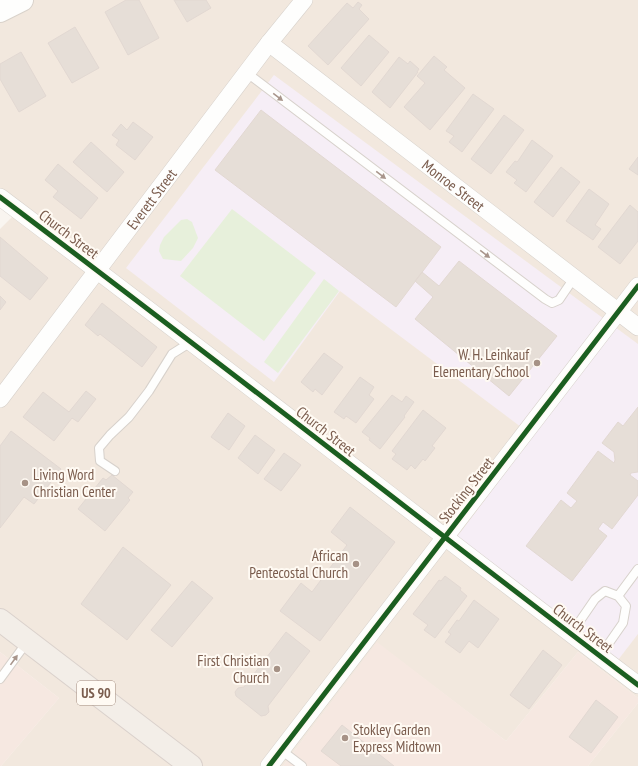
<svg xmlns="http://www.w3.org/2000/svg" width="638" height="766" font-family="'PT Sans Narrow',sans-serif">
	<style>
		.residential { fill: #f2e8de }
		.commercial { fill: #f6e8e1 }
		.education { fill: #f6eef6 }
		.green { fill: #e7f0db }
		.building { fill: #e6ded7; stroke: #e2d8d2 }
		.lines { fill: none; stroke-linecap: round; stroke-linejoin: round }
		.lane-casing { stroke: #d7d1cb; stroke-width: 10 }
		.street-casing { stroke: #d7d1cb; stroke-width: 18 }
		.secondary-casing { stroke: #d9d2cb; stroke-width: 24 }
		.primary-casing { stroke: #dad1cc; stroke-width: 24 }
		.lane { stroke: #fefefd; stroke-width: 8 }
		.street { stroke: #fefefd; stroke-width: 17 }
		.secondary { stroke: #fefefd; stroke-width: 22 }
		.primary { stroke: #f3eee8; stroke-width: 22 }
		.cycleway-casing { stroke: #fffaf3; stroke-width: 8 }
		.cycleway { stroke: #1b5e20; stroke-width: 5 }
		.oneway { fill: #a8958b }
		.poi-dot { fill: #a69286; stroke: #fffaf3; stroke-width: 1.5 }
		.labels { text-anchor: middle; dominant-baseline: central; stroke-width: 4; stroke-linejoin: round; paint-order: stroke }
		.shield { fill: #fffaf3; stroke: #a28b7f; stroke-width: 1 }
		.shield-label { font-size: 14px; font-weight: bold; fill: #7a5c4d }
		.street-label { font-size: 15px; fill: #7a5c4d; stroke: #fffaf3 }
		.poi-label { font-size: 15px; fill: #7a5c4d; stroke: #fffaf3; text-anchor: end }
	</style>
	<rect width="100%" height="100%" fill="#f9f5f0"/>
	<path class="residential" d="M0 0H638V698L578 652 506 741 377 643 283 766H1L59 698 0 652V229L13 216 0 204Z
		M638 703V766H588Z"/>
	<path class="commercial" d="M377 642 506 741 578 652 638 698V703L588 766H283Z
		M0 652 59 698 1 766H0Z"/>
	<path class="education" d="M274 75 638 344V634L618 660 457 537 533 436 340 291 274 382 126 268Z"/>
	<path class="green" d="M232 209 316 273 264 341 180 276Z
		M187 219 192 222 198 238 193 248 181 261 163 259 159 251 160 245 164 237 181 220Z
		M324 279 339 291 278 373 264 362Z"/>
	<path class="building" d="M126 0H139L159 38 128 55 105 12Z
		M174 0H206L211 8 187 22Z
		M358 2 362 5 359 9 369 19 328 65 308 46 347 3 353 8Z
		M75 27 99 68 72 83 48 43Z
		M369 35 389 52 361 86 341 68Z
		M21 52 46 96 19 112 0 79V64Z
		M434 56 447 67 444 70 465 88 430 130 404 107 425 83 417 76Z
		M399 57 408 64 410 61 419 69 417 72H418L390 108 372 92Z
		M473 94 494 109 462 152 449 142 454 136 446 131Z
		M261 110 441 247 396 307 215 170Z
		M504 115 524 130 491 174 471 159Z
		M133 122 153 137 135 160 116 145 119 140 112 135 121 124 127 130Z
		M532 140 553 156 526 192 514 183 517 180 506 172 515 161 517 162 518 161Z
		M91 142 124 172 107 192 73 162Z
		M638 157V175L629 169Z
		M58 164 98 198 81 219 53 197 58 191 45 180Z
		M561 167 580 182 553 217 534 202Z
		M589 189 609 204 595 225 601 229 593 240 566 221Z
		M630 205 638 212V241L620 264 598 247Z
		M0 237 48 278 30 300 0 276Z
		M459 261 557 336 509 396 415 319 433 297 415 281 422 272 439 286Z
		M0 296 6 302 0 310Z
		M102 303 157 347 142 367 100 334 98 336 85 325Z
		M324 353 343 367 322 395 315 389 313 392 301 382Z
		M360 377 374 387 369 395 374 399 356 423 346 416 344 419 334 412Z
		M86 391 96 399 78 422 72 418 54 441 23 417 43 392 69 412Z
		M392 395 402 402 406 396 414 402 404 416 405 417 380 449 369 440 370 438 362 432Z
		M638 407V472L631 473 630 475 638 481V495L612 529 603 522 598 529 607 536 572 581 526 546 561 500 571 508 577 501 567 493 598 451 614 463 615 460 614 452 602 443 618 422 623 426Z
		M423 410 446 428 432 446 435 448 425 461 423 459 415 469 411 465 407 470 392 459 396 454 392 451Z
		M228 413 245 426 229 450 211 437Z
		M11 431 61 469 34 504 24 497 0 528V446Z
		M255 435 275 450 258 474 238 458Z
		M284 453 301 465 281 491 264 479Z
		M112 475 133 492 128 498 130 500 105 531 78 509 103 478 106 480Z
		M350 507 395 542 320 641 280 611 301 583 312 592 347 545 331 532Z
		M123 547 171 585 127 640 81 604Z
		M445 576 461 588 460 590 467 596 435 638 424 630 428 625 413 614 439 580 441 581Z
		M192 581 213 598 172 647 151 630Z
		M474 600 499 619 478 648 469 641 460 653 445 642 451 634 448 632 449 631 457 620 459 621Z
		M286 632 310 651 268 706 269 712 266 715 261 716 236 696 235 692 238 688 244 687Z
		M543 650 562 665 529 709 510 695Z
		M596 700 618 717 591 753 569 737Z
		M342 725 394 766H341L321 751Z"/>
	<g class="lines">
		<g class="lane-casing">
			<path id="lane" d="M247 73 545 299 552 303 559 300 574 278
				M115 471 100 461 99 448 110 435 129 417 149 391 172 354 191 342
				M618 596 638 569
				M571 634 595 599 605 591 618 596 626 606 623 623 600 656
				M0 679 27 642
				M281 750 302 766"/>
		</g>
		<g class="street-casing">
			<g id="street">
				<path id="s1" d="M269 43 638 327"/>
				<path d="M0 197C214 358 425 523 638 685"/>
				<path id="s2" d="M0 399 269 43 304 0"/>
				<path d="M269 766 638 286"/>
			</g>
		</g>
		<g class="secondary-casing">
			<path id="secondary" d="M0 11 22 0"/>
		</g>
		<g class="primary-casing">
			<path id="primary" d="M0 620 191 766"/>
		</g>
		<use href="#lane" class="lane"/>
		<use href="#street" class="street"/>
		<use href="#secondary" class="secondary"/>
		<use href="#primary" class="primary"/>
		<g class="cycleway-casing">
			<path id="cycleway" d="M0 197C214 358 425 523 638 685
				M269 766 638 286"/>
		</g>
		<use href="#cycleway" class="cycleway"/>
	</g>
	<defs><path id="oneway-solid" d="M-6-.8H1V-3.2L6.5 0L1 3.2V.8H-6Z"/></defs>
	<g class="oneway">
		<use href="#oneway-solid" transform="translate(278 97) rotate(37)"/>
		<use href="#oneway-solid" transform="translate(381 175) rotate(37)"/>
		<use href="#oneway-solid" transform="translate(485 254) rotate(37)"/>
		<use href="#oneway-solid" transform="translate(14 660) rotate(-54)"/>
	</g>
	<g class="poi-dot">
		<circle cx="537" cy="363" r="4"/>
		<circle cx="25" cy="483" r="4"/>
		<circle cx="356" cy="564" r="4"/>
		<circle cx="277" cy="669" r="4"/>
		<circle cx="345" cy="738" r="4"/>
	</g>
	<g class="labels">
		<rect class="shield" x="77" y="681" width="38" height="24" rx="3"/>
		<g class="shield-label">
			<text x="96" y="693">US 90</text>
		</g>
		<g class="street-label">
			<text stroke="none"><textPath href="#s1" startOffset="233">Monroe Street</textPath></text>
			<text stroke="none"><textPath href="#s2" startOffset="251">Everett Street</textPath></text>
			<text transform="translate(69 234) rotate(37)">Church Street</text>
			<text transform="translate(326 431) rotate(38)">Church Street</text>
			<text transform="translate(466 490) rotate(-52)">Stocking Street</text>
			<text transform="translate(583 628) rotate(37)">Church Street</text>
		</g>
		<g class="poi-label">
			<text x="529" y="354">W. H. Leinkauf<tspan x="529" dy="17">Elementary School</tspan></text>
			<text x="33" y="474" text-anchor="start">Living Word<tspan x="33" dy="17">Christian Center</tspan></text>
			<text x="348" y="555">African<tspan x="348" dy="17">Pentecostal Church</tspan></text>
			<text x="269" y="660">First Christian<tspan x="269" dy="17">Church</tspan></text>
			<text x="353" y="729" text-anchor="start">Stokley Garden<tspan x="353" dy="17">Express Midtown</tspan></text>
		</g>
	</g>
</svg>
